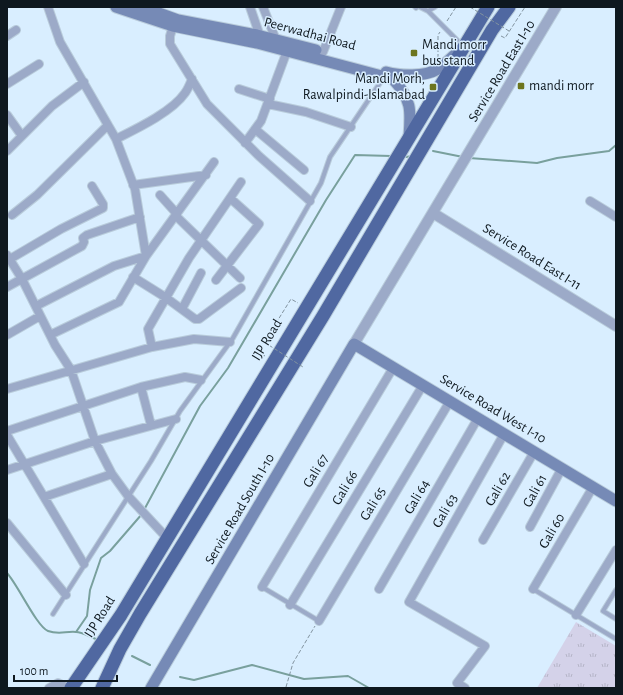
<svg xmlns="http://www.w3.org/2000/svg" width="623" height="695" font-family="'Alegreya Sans',sans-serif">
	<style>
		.park { fill: url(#park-tufts) }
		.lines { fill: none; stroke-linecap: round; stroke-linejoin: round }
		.stream { stroke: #79a09d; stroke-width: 2 }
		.service-casing { stroke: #b9ccdb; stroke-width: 6 }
		.minor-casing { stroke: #b9ccdb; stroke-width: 10 }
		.tertiary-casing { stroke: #b9ccdb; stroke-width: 12 }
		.secondary-casing { stroke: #b9ccdb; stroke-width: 13 }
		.trunk-casing { stroke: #b9ccdb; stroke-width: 15 }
		.path { stroke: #82939f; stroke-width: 1; stroke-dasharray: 4 2; stroke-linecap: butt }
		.service { stroke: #9caac8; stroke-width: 4 }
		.minor { stroke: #9caac8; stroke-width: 8 }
		.tertiary { stroke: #9caac8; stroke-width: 10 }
		.secondary { stroke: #768ab6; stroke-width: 11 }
		.trunk { stroke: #5068a1; stroke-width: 13 }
		.path-bridge { stroke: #82939f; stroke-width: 1; stroke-dasharray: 4 2; stroke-linecap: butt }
		.poi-dot { fill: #6c751f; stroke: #d9eeff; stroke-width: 1.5 }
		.labels { text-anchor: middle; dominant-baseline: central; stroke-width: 3; stroke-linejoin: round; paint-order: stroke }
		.street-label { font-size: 14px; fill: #0e181f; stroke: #d9eeff }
		.poi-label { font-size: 14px; fill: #0e181f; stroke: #d9eeff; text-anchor: start }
	</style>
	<defs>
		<pattern id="park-tufts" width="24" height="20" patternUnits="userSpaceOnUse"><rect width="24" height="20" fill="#d4d2e9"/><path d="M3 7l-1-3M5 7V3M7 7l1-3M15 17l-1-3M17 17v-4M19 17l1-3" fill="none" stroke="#b5b4c7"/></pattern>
	</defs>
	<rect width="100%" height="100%" fill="#d9eeff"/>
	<path class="park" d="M576 622 616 646V688H537Z"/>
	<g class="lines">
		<path class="stream" d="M433 151 463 157
			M406 157 412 156
			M469 158 537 163 557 158 609 151 616 145
			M144 510 200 406 228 368 326 200 355 155 391 156
			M7 573C18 585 37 627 48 631 59 635 66 631 76 632 82 632 90 637 96 639
			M76 632 87 616 90 590 101 558 110 551 142 514
			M132 656 150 665
			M180 677 194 680 252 665 304 679 348 676 369 688"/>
		<g class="service-casing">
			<path id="service" d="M415 7 416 8
				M420 7 428 11 457 40
				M428 11 435 7
				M262 587 319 621
				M533 589 616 639
				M616 590 603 611 616 619
				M53 614 151 461 180 411 233 338 321 183 330 157 384 77"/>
		</g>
		<g class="minor-casing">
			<path id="minor" d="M48 7 60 42 116 139 135 189 146 256 119 302 50 335
				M250 7 260 36
				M263 7 276 40
				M173 26 170 36V44L207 104 259 156 310 201
				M7 36 16 30
				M323 52 341 7
				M7 84 39 64
				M239 89 270 99
				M268 104 306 112 351 127
				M7 115 22 136
				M255 129 304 170
				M116 139C136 129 172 112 185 93 188 89 190 84 192 79
				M245 143 261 121 287 51
				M7 151 52 106 84 82
				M133 185 206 175
				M160 195 177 214
				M590 201 616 217
				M12 215 37 195 108 125
				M176 216 240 278
				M7 255 22 279 55 345 71 370 95 441 112 474 128 496 167 538
				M10 259 61 229 103 208V204L92 186
				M133 277 165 297 195 319H199L241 288
				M216 280 259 224 230 198
				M7 287 82 246 84 242 83 238 87 235 140 217
				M40 304 114 266 146 256 214 162
				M182 309 201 273
				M7 335 40 316
				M152 347 148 329 189 258 241 182
				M141 387 151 425
				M7 389 152 347 194 339 230 342
				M7 431 141 387 185 377 201 380
				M7 435 84 564
				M7 470 95 441 176 419
				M44 497 112 474
				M7 523 66 595
				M530 527 562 468
				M483 540 534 452
				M262 587 393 368
				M379 589 478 418
				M533 589 593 487
				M290 605 423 385
				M576 615 616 550
				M319 621 450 401
				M49 688 58 683 68 688
				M465 688 457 683 485 646 409 602 504 434"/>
		</g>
		<g class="tertiary-casing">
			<path id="tertiary" d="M433 213 616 326
				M354 344 556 7"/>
		</g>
		<g class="secondary-casing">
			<path id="secondary" d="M116 7 173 26 257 43 393 79C412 100 411 110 409 137
				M142 7 178 20 257 35 316 50
				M386 72C400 76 425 77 438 69 446 64 453 56 460 50
				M151 688 354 344 616 501"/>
		</g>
		<g class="trunk-casing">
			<path id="trunk" d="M71 688 121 615 488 7
				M102 688 120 649 140 614 323 316 492 30 509 7"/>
		</g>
		<path class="path" d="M447 21 456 7
			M501 36 505 38 525 7
			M438 58V35L440 32
			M265 356 258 352 291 299 298 303
			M286 687 293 663 315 626"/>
		<use href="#service" class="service"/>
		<use href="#minor" class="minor"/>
		<use href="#tertiary" class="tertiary"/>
		<use href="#secondary" class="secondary"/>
		<use href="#trunk" class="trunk"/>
		<path class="path-bridge" d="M470 7 509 31
			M264 342 303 367"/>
	</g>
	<g class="poi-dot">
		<rect x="410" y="49" width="8" height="8" rx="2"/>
		<rect x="517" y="82" width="8" height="8" rx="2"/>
		<rect x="429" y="83" width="8" height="8" rx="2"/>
	</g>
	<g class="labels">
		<g class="street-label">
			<text transform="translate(310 34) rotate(15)">Peerwadhai Road</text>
			<text transform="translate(502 71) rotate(-59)">Service Road East I-10</text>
			<text transform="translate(532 257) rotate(32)">Service Road East I-11</text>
			<text transform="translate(267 340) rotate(-59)">IJP Road</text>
			<text transform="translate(493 409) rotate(31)">Service Road West I-10</text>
			<text transform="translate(316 471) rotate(-59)">Gali 67</text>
			<text transform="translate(345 488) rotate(-59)">Gali 66</text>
			<text transform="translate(498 489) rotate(-60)">Gali 62</text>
			<text transform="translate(535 491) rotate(-61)">Gali 61</text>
			<text transform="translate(417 497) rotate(-60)">Gali 64</text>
			<text transform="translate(373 504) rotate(-59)">Gali 65</text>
			<text transform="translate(240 509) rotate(-60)">Service Road South I-10</text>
			<text transform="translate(445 511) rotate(-60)">Gali 63</text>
			<text transform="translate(552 531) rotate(-60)">Gali 60</text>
			<text transform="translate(100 617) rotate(-58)">IJP Road</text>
		</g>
		<g class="poi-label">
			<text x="422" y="45">Mandi morr<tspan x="422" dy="16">bus stand</tspan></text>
			<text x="425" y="79" text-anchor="end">Mandi Morh,<tspan x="425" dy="16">Rawalpindi-Islamabad</tspan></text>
			<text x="529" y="86">mandi morr</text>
		</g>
	</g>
	<rect width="623" height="695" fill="none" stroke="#0e181f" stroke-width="16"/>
	<path d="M14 675v6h103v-6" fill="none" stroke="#0e181f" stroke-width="2"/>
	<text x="20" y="675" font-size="12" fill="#0e181f" stroke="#d9eeff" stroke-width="3" paint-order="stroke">100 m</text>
</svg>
